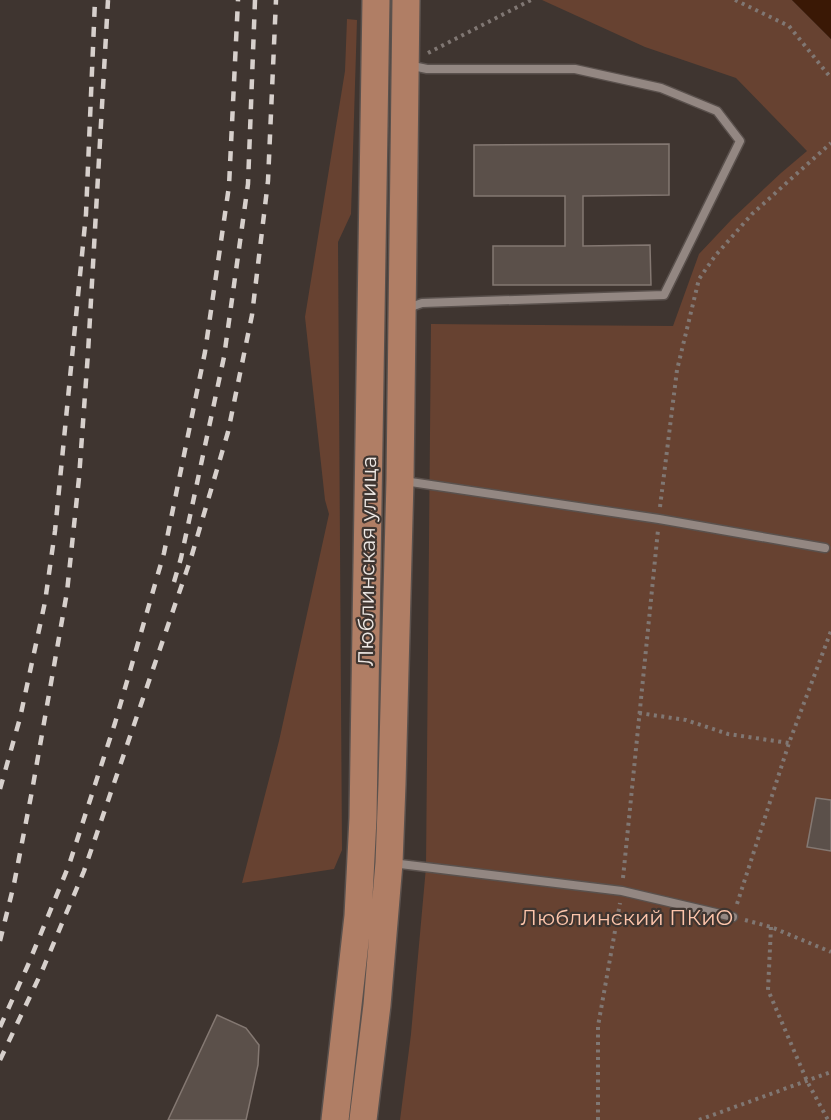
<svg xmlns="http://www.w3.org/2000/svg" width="831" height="1120" font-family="Montserrat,sans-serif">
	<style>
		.green { fill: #674231 }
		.water { fill: #3a1805 }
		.building { fill: #5b504a; stroke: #847872; stroke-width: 1.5 }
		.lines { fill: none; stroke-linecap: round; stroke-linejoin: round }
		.service-casing { stroke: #5a514d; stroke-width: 11 }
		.primary-casing { stroke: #5a514d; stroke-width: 30 }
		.path { stroke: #807773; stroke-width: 4; stroke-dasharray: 3 4.5; stroke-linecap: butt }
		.service { stroke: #938782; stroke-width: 8 }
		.primary { stroke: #b07e65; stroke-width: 27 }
		.rail { stroke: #d7d0cc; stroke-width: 4.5; stroke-dasharray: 10 10; stroke-linecap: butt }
		.labels { text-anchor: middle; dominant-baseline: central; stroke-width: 4.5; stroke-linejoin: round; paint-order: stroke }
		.street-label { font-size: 21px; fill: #eee8e4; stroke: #3f3530 }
		.park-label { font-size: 21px; fill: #fdc5ab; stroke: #3f3530 }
	</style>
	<rect width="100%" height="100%" fill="#3f3530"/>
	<path class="green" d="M542 0H792L831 39V1120H400L411 1034 426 867 431 324 673 326 699 254 732 219 781 173 807 151 736 78 645 47Z
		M347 19 357 20 351 214 338 242 342 850 334 869 242 883 279 741 329 514 325 500 305 317 345 71Z"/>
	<path class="water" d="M792 0H831V39Z"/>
	<path class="building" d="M669 144V195L583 196V246L650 245 651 285H493V246H565V196H474V145Z
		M816 798 831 800V851L807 847Z
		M217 1015 246 1028 259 1045 258 1065 246 1120H168Z"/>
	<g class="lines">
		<g class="service-casing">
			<path id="service" d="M405 309 422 303 664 295 740 141 717 111 661 88 575 69H427L408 65
				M404 481 659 519 825 548
				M392 863 622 891 733 917"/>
		</g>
		<g class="primary-casing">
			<path id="primary" d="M335 1120 358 916 363 818 376 0
				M363 1120 377 1005 389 863 392 784 400 480 406 0"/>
		</g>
		<path class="path" d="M735 0 789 26 831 78
			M428 53 531 0
			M660 507 677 370 699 279 715 256 752 214 831 143
			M639 713 686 720 728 734 789 743
			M623 878 658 530
			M737 904 789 743 831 631
			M745 920 771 927 831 952
			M771 927 768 990 807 1081 828 1120
			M598 1120V1026L620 903
			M699 1120 831 1072"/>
		<use href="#service" class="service"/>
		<use href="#primary" class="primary"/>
		<path class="rail" d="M174 582 181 558 224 357 248 184 255 0
			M0 789 20 718 45 602 55 531 86 214 95 0
			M0 941 14 884 32 791 67 592 79 478 88 353 108 0
			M0 1027 28 965 69 865 115 723 164 553 205 352 229 186 238 0
			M0 1060 42 971 84 871 191 558 228 432 252 315 268 181 276 0"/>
	</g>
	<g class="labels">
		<g class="street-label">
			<text transform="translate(367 561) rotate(-89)">Люблинская улица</text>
		</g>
		<g class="park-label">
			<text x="627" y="917">Люблинский ПКиО</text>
		</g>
	</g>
</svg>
